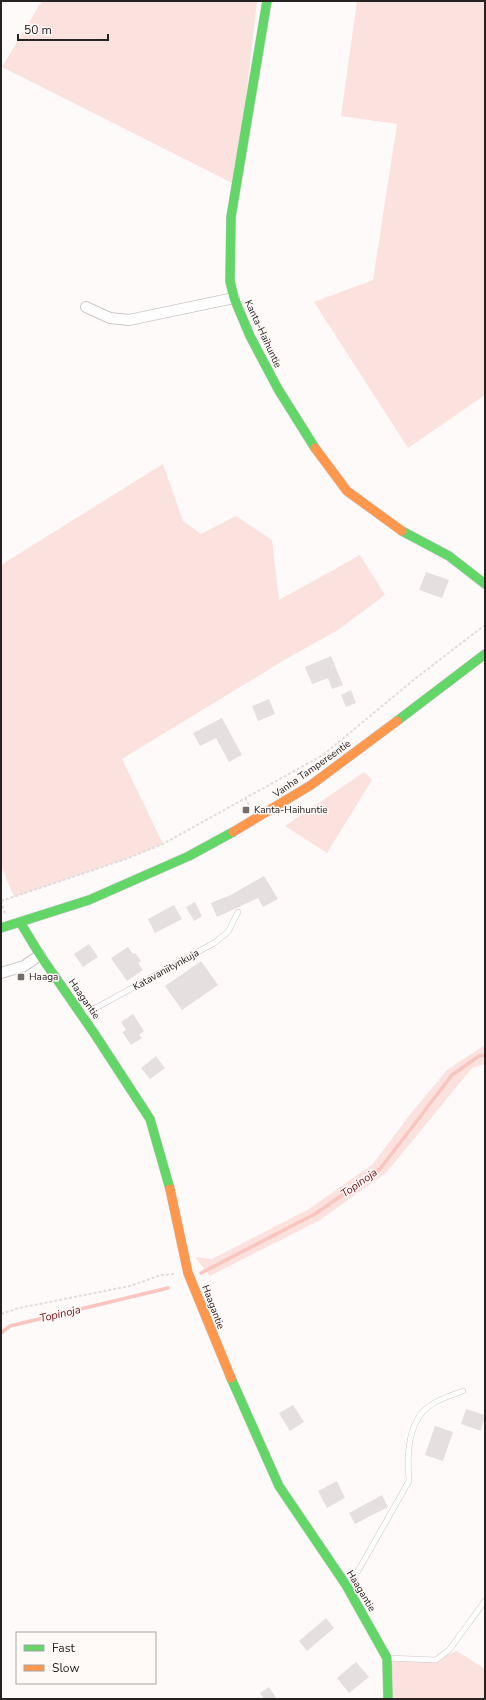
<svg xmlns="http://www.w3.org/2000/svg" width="486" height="1700" font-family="'Nunito Sans',sans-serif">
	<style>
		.green { fill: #fbe2df }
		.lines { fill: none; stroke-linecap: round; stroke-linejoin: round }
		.stream { stroke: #fac5bf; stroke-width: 3.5 }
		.building { fill: #e5e0df }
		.lane-casing { stroke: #ccc8c8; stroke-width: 6 }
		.street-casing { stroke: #ccc8c8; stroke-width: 12 }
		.fast-casing { stroke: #ccc8c8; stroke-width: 10 }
		.slow-casing { stroke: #ccc8c8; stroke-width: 10 }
		.path { stroke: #dfdddd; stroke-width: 2; stroke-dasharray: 3 2; stroke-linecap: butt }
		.lane { stroke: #fffefe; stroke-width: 5 }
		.street { stroke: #fffefe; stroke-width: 10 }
		.fast { stroke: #63d668; stroke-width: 9 }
		.slow { stroke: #ff974d; stroke-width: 9 }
		.poi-dot { fill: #726e6d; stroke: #fff9f8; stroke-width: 1.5 }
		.labels { text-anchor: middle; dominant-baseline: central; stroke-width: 3; stroke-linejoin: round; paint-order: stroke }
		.street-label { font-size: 10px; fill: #272222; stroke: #fff9f8 }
		.poi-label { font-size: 10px; fill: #272222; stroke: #fff9f8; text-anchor: start }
		.water-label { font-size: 11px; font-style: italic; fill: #681213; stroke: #fff9f8 }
	</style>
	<rect width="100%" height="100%" fill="#fefaf9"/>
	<path class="green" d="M42 1H257L236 185 2 67Z
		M357 1H485V395L408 448 314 302 373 280 397 124 341 116Z
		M163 464 183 521 201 534 236 516 272 540 279 600 360 555 385 595 338 630 286 659 122 759 163 844 126 859 14 897 1 866V565Z
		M364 772 372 780 327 853 285 826Z
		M485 1045V1064L472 1068 386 1173 320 1220 210 1276 195 1257 212 1259 309 1209 373 1164 412 1112 447 1070Z
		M457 1651 485 1669V1699H388L387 1658 436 1660Z"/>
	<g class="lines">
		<path class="stream" d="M201 1273 315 1214 380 1169 452 1075 479 1056 485 1055
			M1 1333 10 1326 168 1288"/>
	</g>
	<path class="building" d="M426 572 449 580 442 598 419 590Z
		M331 656 343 685 332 689 328 678 312 684 305 667Z
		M351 690 356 703 346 707 341 695Z
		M269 699 275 714 258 721 252 706Z
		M222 718 242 755 229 762 216 738 200 746 193 733Z
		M264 876 278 899 263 907 258 898 217 917 211 903 231 895Z
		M195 902 202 916 194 921 186 907Z
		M174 905 182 919 155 933 148 919Z
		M89 944 98 957 83 967 74 954Z
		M128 947 133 954 135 953 141 961 138 963 143 970 127 981 111 958Z
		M201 961 218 985 182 1010 165 986Z
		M133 1014 144 1031 139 1035 142 1038 131 1045 122 1032 126 1030 121 1022Z
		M156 1056 165 1068 150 1079 141 1068Z
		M293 1405 304 1422 290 1431 279 1413Z
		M466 1409 485 1415 481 1431 461 1424Z
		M435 1426 453 1432 443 1461 425 1455Z
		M337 1481 345 1498 327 1508 318 1491Z
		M382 1495 388 1507 355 1524 349 1513Z
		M326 1618 334 1628 307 1651 299 1641Z
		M356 1662 369 1677 349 1693 337 1678Z
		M269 1687 277 1699H264L260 1693Z"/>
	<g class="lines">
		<g class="lane-casing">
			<path id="lane" d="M83 1015 214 943 228 932 238 912
				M348 1584 358 1571 409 1481C407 1454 407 1418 434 1403 443 1398 454 1394 463 1391
				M388 1658 436 1660 449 1650 485 1601"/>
		</g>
		<g class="street-casing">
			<path id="street" d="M86 307 110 318 129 320 234 298
				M1 973 24 966 40 955"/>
		</g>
		<g class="fast-casing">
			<path id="fast" d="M267 1 231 217 230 281 234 298 250 336 278 389 315 448
				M402 531 449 556 485 584
				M397 721 485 654
				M20 922 40 955 94 1033 150 1119 170 1189
				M1 928 89 900 189 856 233 832
				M231 1378 279 1486 346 1585 387 1658 388 1699"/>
		</g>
		<g class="slow-casing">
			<path id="slow" d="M315 448 347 491 402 531
				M233 832 311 785 397 721
				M170 1189 188 1273 231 1378"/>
		</g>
		<path class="path" d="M245 798 250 807
			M1 901 126 859 163 844 323 755 416 678 485 625
			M1 901 5 914
			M1 1314 19 1308 130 1286 161 1275 175 1274"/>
		<use href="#lane" class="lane"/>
		<use href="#street" class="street"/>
		<use href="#fast" class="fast"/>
		<use href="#slow" class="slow"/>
	</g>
	<g class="poi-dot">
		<rect x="242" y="806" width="8" height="8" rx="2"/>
		<rect x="17" y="973" width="8" height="8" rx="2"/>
	</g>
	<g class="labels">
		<g class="street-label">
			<text transform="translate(263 334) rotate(65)">Kanta-Haihuntie</text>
			<text transform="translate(312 769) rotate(-35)">Vanha Tampereentie</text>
			<text transform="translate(166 970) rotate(-29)">Katavaniitynkuja</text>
			<text transform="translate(84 999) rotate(55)">Haagantie</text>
			<text transform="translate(213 1307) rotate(69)">Haagantie</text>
			<text transform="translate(361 1591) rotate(59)">Haagantie</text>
		</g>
		<g class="poi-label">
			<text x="254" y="810">Kanta-Haihuntie</text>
			<text x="29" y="977">Haaga</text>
		</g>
		<g class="water-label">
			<text transform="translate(359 1183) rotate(-35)">Topinoja</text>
			<text transform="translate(60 1314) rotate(-13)">Topinoja</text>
		</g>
	</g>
	<rect width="486" height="1700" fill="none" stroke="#272222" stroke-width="4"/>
	<rect x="16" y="1632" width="140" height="52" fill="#fff9f8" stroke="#a9a3a2"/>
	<rect x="24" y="1645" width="20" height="6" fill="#63d668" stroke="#a9a3a2"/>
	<text x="52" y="1652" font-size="12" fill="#272222">Fast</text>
	<rect x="24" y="1665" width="20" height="6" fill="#ff974d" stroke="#a9a3a2"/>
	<text x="52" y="1672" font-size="12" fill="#272222">Slow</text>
	<path d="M18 34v6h90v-6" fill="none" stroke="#272222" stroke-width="2"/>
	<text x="24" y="34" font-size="12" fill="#272222" stroke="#fff9f8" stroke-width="3" paint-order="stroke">50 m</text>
</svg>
